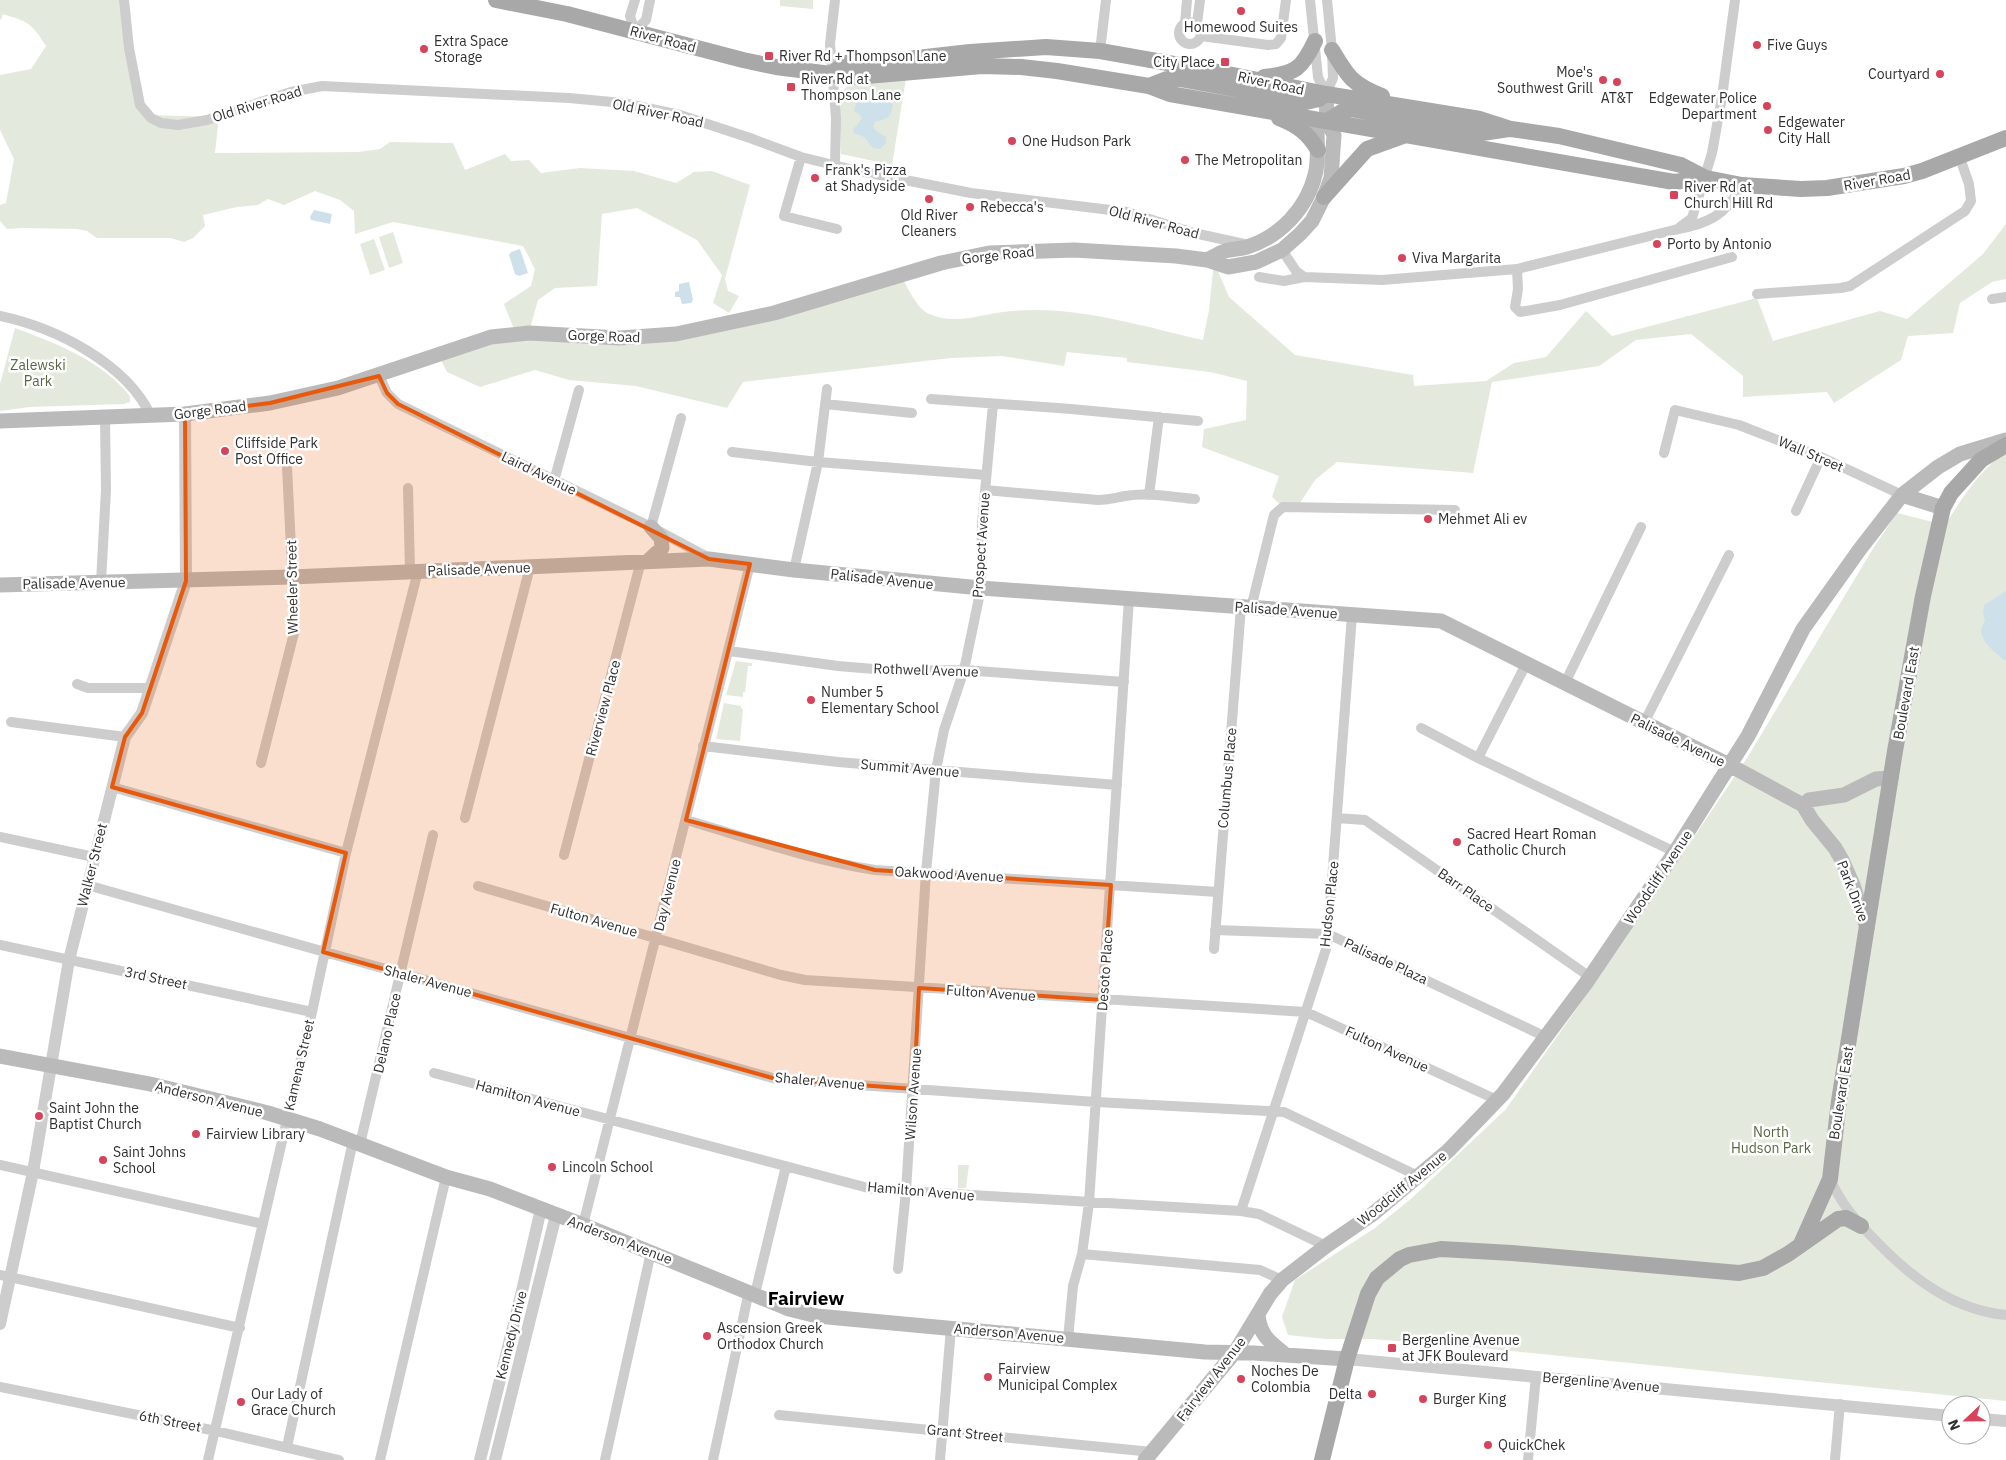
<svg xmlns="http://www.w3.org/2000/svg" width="2006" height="1460" font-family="'IBM Plex Sans',sans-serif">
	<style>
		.green { fill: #e4e9dd }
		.water { fill: #cee1ea }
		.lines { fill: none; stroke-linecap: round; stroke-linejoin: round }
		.minor { stroke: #cdcdcd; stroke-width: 10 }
		.tertiary { stroke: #cdcdcd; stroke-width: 12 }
		.secondary { stroke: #bababa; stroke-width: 15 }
		.primary { stroke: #a8a8a8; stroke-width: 16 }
		.marked { fill: #e8590c; fill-opacity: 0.2; stroke: #e8590c; stroke-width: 4; stroke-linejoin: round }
		.poi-dot { fill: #d5445b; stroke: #fff; stroke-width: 2 }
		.labels { text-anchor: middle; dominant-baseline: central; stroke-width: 5; stroke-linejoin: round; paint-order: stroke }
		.poi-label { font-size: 14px; fill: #303030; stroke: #fff; text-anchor: start }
		.street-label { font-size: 14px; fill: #303030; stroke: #fff }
		.park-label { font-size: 14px; fill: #576841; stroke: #fff }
		.district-label { font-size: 19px; font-weight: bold; fill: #000; stroke: #fff }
	</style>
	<rect width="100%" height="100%" fill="#fff"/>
	<path class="green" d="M0 0H124L144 115 219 117 215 153 359 152 380 149 390 142 453 143 465 170 505 154 511 161 529 160 541 173 580 168 634 171 676 183 694 172 712 171 750 185 725 279 728 291 739 296 729 313 713 303 722 275 697 240 637 208 602 214 597 286 555 288 538 300 529 332 648 337 900 275C909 288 915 307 929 314 957 326 984 313 1012 311 1076 305 1141 326 1203 340L1209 310 1214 262 1229 297 1295 355 1413 375 1414 386 1486 381 1514 363 1546 357 1586 311 1612 336 1757 298 1773 341 1880 311 1907 319 1983 254 2006 224V279L1992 282 1960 303 1953 333 1908 336 1901 360 1834 403 1827 392 1743 397V376L1691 334 1636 340 1599 366 1492 382 1473 473 1337 462 1315 480 1298 506 1283 507 1272 497 1279 476 1202 447 1204 429 1246 420 1247 381 1210 372 1127 362V358L1067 352 1064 366 1002 356 951 358 743 382 727 408 636 386 569 380 535 370 480 387 447 372 438 354 516 334 504 304 531 286 535 269 523 246 393 222 355 234 354 211 340 200 315 191 284 205 268 199 258 205 237 207 203 215 205 226 193 238 184 242 171 238H97L87 231 77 229 23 228 7 229 0 221V205L6 203 14 159 0 130V75L31 69 46 46C31 22 28 22 3 14L1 20 0 19Z
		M780 0H813V9L780 6Z
		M906 78 892 165 841 154 839 94 850 84Z
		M393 232 403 263 389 268 379 237Z
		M374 239 385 270 370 275 360 244Z
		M15 328C57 344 101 360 130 396V402L124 404 30 407 0 411V384Z
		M2006 453V1401L1482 1348 1372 1339H1326L1288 1335 1282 1317 1295 1280 1375 1228 1412 1198 1506 1109 1620 947 1747 758 1874 547 1897 513 1945 525C1959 503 1983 465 2006 453Z
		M736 661 752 663V666H748L745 692H743V697L726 695Z
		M724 703 741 706V708L743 709 740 741 716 739Z
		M857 704 873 705 872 713 856 711Z
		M958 1165H969L966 1188H958Z"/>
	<path class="water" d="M877 97 888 98 893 104C891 119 888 118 875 122L873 127 878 132 886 137V143L880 149 873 148 864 137 854 133 853 130 862 118 858 113 854 111 856 103 865 99 870 101Z
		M314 210 332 214 330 224 311 220 310 217Z
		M520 249 528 273 519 276 515 274 509 255 511 252Z
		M689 282 693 300 691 303 682 304 680 297H675V292L679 291V284Z
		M2006 591V661C1995 653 1972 635 1985 622L1983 612 1984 605Z"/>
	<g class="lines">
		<path class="minor" d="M124 0 129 48 140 105 151 118 161 123 178 125 207 120 291 92 322 86 569 98 623 103 680 115 750 138 801 157 854 170 971 193 1127 212 1194 233 1244 244
			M635 0 630 16 635 31
			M835 0 830 44 836 118 835 165
			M1310 0 1318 77 1326 94
			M1179 33a11 11 0 1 1 22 0a11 11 0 1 1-22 0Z
			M1185 23 1187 0
			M1197 24 1200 0
			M635 31 646 20 650 0
			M1201 36 1268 45 1276 44 1281 38 1286 0
			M1100 51 1106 0
			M1326 94 1333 78 1332 50 1327 0
			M801 157 784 216 837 229
			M1680 227 1692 218 1712 153 1722 97 1735 0
			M1282 250 1296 271 1304 277 1382 280 1517 269 1674 230C1707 224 1726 216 1742 185
			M1517 269 1518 289 1515 307 1520 312 1560 305 1732 257
			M1259 277 1284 281 1304 277
			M1757 294 1841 288 1850 286 1965 211 1971 201 1969 184 1960 158
			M1992 299 2006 297
			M0 316C56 328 126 363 151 416
			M379 376 387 393 398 404 651 527 709 558
			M931 399 1071 409 1198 421
			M825 404 912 413
			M732 452 818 462 986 475
			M1664 453 1675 410 1739 425 1821 457 1902 495
			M554 481 579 390
			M408 488 410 571
			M985 490 1098 500C1108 500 1115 498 1125 496 1148 492 1172 497 1195 499
			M1149 495 1159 417
			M1796 511 1821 457
			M651 527 681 418
			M794 570 818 462 827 389
			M101 582 106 490 105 418
			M1251 608 1274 515 1283 507 1455 510
			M729 651 838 666 898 671 964 670 1124 682
			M1565 683 1641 527
			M77 684 88 688H150
			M11 722 125 737
			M1644 723 1729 555
			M1421 728 1478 758 1675 852
			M703 746 838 762 1117 785
			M1478 758 1526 664
			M261 763 295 629 287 467
			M112 787 346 853
			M465 818 530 567
			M1337 818 1365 820 1590 977
			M686 820C748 838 811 860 875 870L1218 892
			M0 837 94 857
			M564 855 641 561
			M87 885 776 1079 1096 1102 1284 1112 1418 1176
			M478 886 781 975 805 980 1306 1012 1497 1100
			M1215 930 1328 934 1546 1037
			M0 945 312 1012
			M1214 949 1241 607
			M434 1073 872 1189 1241 1211 1259 1214 1326 1246
			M360 1144 433 835
			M0 1165 263 1224
			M1830 1179C1843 1207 1857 1222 1878 1243 1913 1279 1954 1310 2006 1315
			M1241 1211 1327 946 1352 615
			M583 1225 750 564
			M1082 1254 1260 1270 1282 1280
			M898 1269 906 1191 926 872 936 770 944 730 964 670 981 588 982 524 993 404
			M0 1275 240 1328
			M755 1294 786 1166
			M1068 1339 1073 1286 1082 1254 1089 1203 1129 599
			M0 1387 216 1431 339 1460
			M779 1415 1152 1452
			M287 1447 353 1141
			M208 1460 312 1012 346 853 418 571
			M380 1460 446 1177
			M605 1460 651 1252
			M713 1460 749 1291
			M940 1460 951 1328
			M1528 1460 1536 1376
			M1835 1460 1840 1404"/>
		<path class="tertiary" d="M0 1324 33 1172 69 960 125 737 142 713 186 581 185 414
			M1347 1359 1951 1416
			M1981 1419 2006 1421
			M480 1460 522 1291 541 1209
			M495 1460 556 1215"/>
		<path class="secondary" d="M1207 260C1213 257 1219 253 1225 251 1232 249 1240 249 1247 247 1280 237 1307 208 1315 175 1319 160 1317 144 1317 129L1327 121
			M0 421 185 414 270 403 338 388 491 337 529 333 620 338 676 334 774 313 941 263 989 253 1074 250 1176 256 1207 260 1228 267 1256 262 1282 250 1300 234 1312 221 1324 197 1331 178 1334 135 1327 121 1326 94
			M1902 495 1943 508
			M648 561 662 548 661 538 651 527
			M0 585 292 577 709 559 794 570 981 588 1441 621 1731 766 1803 805 1812 820 1835 848 1842 860 1853 885 1867 928
			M1803 805 1809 800 1844 795 1876 779 1891 778
			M0 1056 150 1084 268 1113 320 1129 446 1177 490 1189 586 1226 789 1309 817 1316 1205 1352 1254 1353 1347 1359
			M1258 1315C1260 1336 1270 1342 1286 1355
			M1145 1460 1235 1352 1270 1294 1282 1280 1326 1246 1374 1213 1448 1151 1503 1094 1586 983 1675 852 1748 736 1803 629 1860 549 1902 495 1938 467 1960 454 2006 440"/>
		<path class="primary" d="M496 0 567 14 743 60 776 67 831 74 844 78 982 66 1021 67 1057 71 1149 86 1170 94 1674 182 1706 178 1742 185 1801 189 1827 188 1904 176 1922 171 2006 138
			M1332 50C1348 77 1353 85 1382 96
			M831 74 846 63 908 59 970 52 1046 47 1100 51 1213 71 1326 94 1480 119 1511 129 1559 136 1681 165 1706 178
			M1264 77C1295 74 1302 69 1315 41
			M1149 86 1167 79H1180L1306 102 1319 99 1326 94
			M1279 118C1297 125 1308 133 1318 150
			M1327 121 1343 111 1351 109 1458 130 1482 133 1509 129
			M1324 197 1367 149 1403 136
			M1801 1244 1830 1179 1839 1101 1895 751 1923 596 1943 508 1951 493 1981 460 2006 445
			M1322 1460 1347 1359 1368 1294 1377 1278 1400 1259 1409 1255 1441 1249 1512 1253 1739 1273 1763 1268 1788 1254 1838 1219 1846 1218 1861 1226"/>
	</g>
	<path class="marked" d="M379 376 387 393 398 404 709 559 750 564 686 820 875 870 1111 885 1103 1000 919 988 914 1089 776 1079 323 952 346 853 112 787 125 737 142 713 186 581 185 414 270 403Z"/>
	<g class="poi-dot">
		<circle cx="1241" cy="11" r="5"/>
		<circle cx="1757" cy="45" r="5"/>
		<circle cx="424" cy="49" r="5"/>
		<rect x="764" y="51" width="10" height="10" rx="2.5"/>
		<rect x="1220" y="57" width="10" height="10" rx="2.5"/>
		<circle cx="1940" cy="74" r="5"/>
		<circle cx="1603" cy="80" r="5"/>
		<circle cx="1617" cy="82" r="5"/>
		<rect x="786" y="82" width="10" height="10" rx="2.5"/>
		<circle cx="1767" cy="106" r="5"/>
		<circle cx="1768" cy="130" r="5"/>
		<circle cx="1012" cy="141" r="5"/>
		<circle cx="1185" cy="160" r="5"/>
		<circle cx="815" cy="178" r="5"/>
		<rect x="1669" y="190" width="10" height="10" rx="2.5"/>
		<circle cx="929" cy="199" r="5"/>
		<circle cx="970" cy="207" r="5"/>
		<circle cx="1657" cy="244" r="5"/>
		<circle cx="1402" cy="258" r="5"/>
		<circle cx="225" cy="451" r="5"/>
		<circle cx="1428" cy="519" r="5"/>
		<circle cx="811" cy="700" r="5"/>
		<circle cx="1457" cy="842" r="5"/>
		<circle cx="39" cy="1116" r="5"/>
		<circle cx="196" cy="1134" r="5"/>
		<circle cx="103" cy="1160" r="5"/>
		<circle cx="552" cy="1167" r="5"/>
		<circle cx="707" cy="1336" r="5"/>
		<rect x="1387" y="1343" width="10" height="10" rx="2.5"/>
		<circle cx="988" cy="1377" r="5"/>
		<circle cx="1241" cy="1379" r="5"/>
		<circle cx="1372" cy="1394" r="5"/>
		<circle cx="1423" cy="1399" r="5"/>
		<circle cx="241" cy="1402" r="5"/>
		<circle cx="1488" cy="1445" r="5"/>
	</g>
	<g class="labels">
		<g class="poi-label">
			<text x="1241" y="27" text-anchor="middle">Homewood Suites</text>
			<text x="434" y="41">Extra Space<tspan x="434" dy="16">Storage</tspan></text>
			<text x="1767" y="45">Five Guys</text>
			<text x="779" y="56">River Rd + Thompson Lane</text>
			<text x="1215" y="62" text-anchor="end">City Place</text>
			<text x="1593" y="72" text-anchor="end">Moe's<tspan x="1593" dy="16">Southwest Grill</tspan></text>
			<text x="1930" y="74" text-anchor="end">Courtyard</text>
			<text x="801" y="79">River Rd at<tspan x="801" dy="16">Thompson Lane</tspan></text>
			<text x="1617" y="98" text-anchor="middle">AT&amp;T</text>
			<text x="1757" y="98" text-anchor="end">Edgewater Police<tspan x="1757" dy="16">Department</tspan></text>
			<text x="1778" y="122">Edgewater<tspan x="1778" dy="16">City Hall</tspan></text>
			<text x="1022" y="141">One Hudson Park</text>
			<text x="1195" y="160">The Metropolitan</text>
			<text x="825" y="170">Frank's Pizza<tspan x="825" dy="16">at Shadyside</tspan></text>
			<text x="1684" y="187">River Rd at<tspan x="1684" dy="16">Church Hill Rd</tspan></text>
			<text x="980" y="207">Rebecca's</text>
			<text x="929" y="215" text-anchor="middle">Old River<tspan x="929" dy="16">Cleaners</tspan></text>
			<text x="1667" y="244">Porto by Antonio</text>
			<text x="1412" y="258">Viva Margarita</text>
			<text x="235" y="443">Cliffside Park<tspan x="235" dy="16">Post Office</tspan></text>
			<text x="1438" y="519">Mehmet Ali ev</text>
			<text x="821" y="692">Number 5<tspan x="821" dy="16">Elementary School</tspan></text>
			<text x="1467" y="834">Sacred Heart Roman<tspan x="1467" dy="16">Catholic Church</tspan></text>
			<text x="49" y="1108">Saint John the<tspan x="49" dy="16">Baptist Church</tspan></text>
			<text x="206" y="1134">Fairview Library</text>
			<text x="113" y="1152">Saint Johns<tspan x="113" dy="16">School</tspan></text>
			<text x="562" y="1167">Lincoln School</text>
			<text x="717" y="1328">Ascension Greek<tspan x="717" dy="16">Orthodox Church</tspan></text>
			<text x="1402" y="1340">Bergenline Avenue<tspan x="1402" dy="16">at JFK Boulevard</tspan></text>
			<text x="998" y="1369">Fairview<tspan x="998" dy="16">Municipal Complex</tspan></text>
			<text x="1251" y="1371">Noches De<tspan x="1251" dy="16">Colombia</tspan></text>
			<text x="251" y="1394">Our Lady of<tspan x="251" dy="16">Grace Church</tspan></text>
			<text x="1362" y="1394" text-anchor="end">Delta</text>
			<text x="1433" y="1399">Burger King</text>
			<text x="1498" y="1445">QuickChek</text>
		</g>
		<g class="street-label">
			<text transform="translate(663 39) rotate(15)">River Road</text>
			<text transform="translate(1271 83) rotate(12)">River Road</text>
			<text transform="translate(257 104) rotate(-17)">Old River Road</text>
			<text transform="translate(658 113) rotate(12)">Old River Road</text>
			<text transform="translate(1877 180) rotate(-10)">River Road</text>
			<text transform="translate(1154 222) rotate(15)">Old River Road</text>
			<text transform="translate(998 255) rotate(-6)">Gorge Road</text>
			<text transform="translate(604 336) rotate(2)">Gorge Road</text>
			<text transform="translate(210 410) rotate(-7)">Gorge Road</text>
			<text transform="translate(1811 454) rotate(23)">Wall Street</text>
			<text transform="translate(539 473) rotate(26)">Laird Avenue</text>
			<text transform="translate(981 545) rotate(-86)">Prospect Avenue</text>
			<text transform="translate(479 569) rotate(-2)">Palisade Avenue</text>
			<text transform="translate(882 579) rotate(6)">Palisade Avenue</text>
			<text transform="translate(74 583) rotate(-1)">Palisade Avenue</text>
			<text transform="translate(292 587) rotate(-91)">Wheeler Street</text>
			<text transform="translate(1286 610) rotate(4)">Palisade Avenue</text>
			<text transform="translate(926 670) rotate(2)">Rothwell Avenue</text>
			<text transform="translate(1906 693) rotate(-80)">Boulevard East</text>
			<text transform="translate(603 708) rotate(-75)">Riverview Place</text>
			<text transform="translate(1678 740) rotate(26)">Palisade Avenue</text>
			<text transform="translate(910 768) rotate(5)">Summit Avenue</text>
			<text transform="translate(1227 778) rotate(-85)">Columbus Place</text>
			<text transform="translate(92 865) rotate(-76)">Walker Street</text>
			<text transform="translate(949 874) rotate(3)">Oakwood Avenue</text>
			<text transform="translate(1658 877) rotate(-56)">Woodcliff Avenue</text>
			<text transform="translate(1466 890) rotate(35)">Barr Place</text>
			<text transform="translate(1853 891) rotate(69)">Park Drive</text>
			<text transform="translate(667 895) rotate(-76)">Day Avenue</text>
			<text transform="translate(1329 904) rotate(-84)">Hudson Place</text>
			<text transform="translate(594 920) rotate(16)">Fulton Avenue</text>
			<text transform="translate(1386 961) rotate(25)">Palisade Plaza</text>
			<text transform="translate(1105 970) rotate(-86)">Desoto Place</text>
			<text transform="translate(156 978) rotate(12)">3rd Street</text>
			<text transform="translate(428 981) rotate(15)">Shaler Avenue</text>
			<text transform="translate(991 993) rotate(4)">Fulton Avenue</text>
			<text transform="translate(387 1033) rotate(-77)">Delano Place</text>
			<text transform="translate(1387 1049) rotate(25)">Fulton Avenue</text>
			<text transform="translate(299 1065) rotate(-77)">Kamena Street</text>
			<text transform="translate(820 1081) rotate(5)">Shaler Avenue</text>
			<text transform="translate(1841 1093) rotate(-81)">Boulevard East</text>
			<text transform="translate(913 1094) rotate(-86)">Wilson Avenue</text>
			<text transform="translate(528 1098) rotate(15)">Hamilton Avenue</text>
			<text transform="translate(209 1099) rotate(14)">Anderson Avenue</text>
			<text transform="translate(1402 1188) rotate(-39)">Woodcliff Avenue</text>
			<text transform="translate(921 1191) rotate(5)">Hamilton Avenue</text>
			<text transform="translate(620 1240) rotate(21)">Anderson Avenue</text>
			<text transform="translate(1009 1333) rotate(5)">Anderson Avenue</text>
			<text transform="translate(511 1335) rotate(-76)">Kennedy Drive</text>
			<text transform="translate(1211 1379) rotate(-52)">Fairview Avenue</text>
			<text transform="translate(1601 1382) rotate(5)">Bergenline Avenue</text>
			<text transform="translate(170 1421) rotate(11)">6th Street</text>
			<text transform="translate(965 1433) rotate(6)">Grant Street</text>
		</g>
		<g class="park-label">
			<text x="38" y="365">Zalewski<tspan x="38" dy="16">Park</tspan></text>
			<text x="1771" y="1132">North<tspan x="1771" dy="16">Hudson Park</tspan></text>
		</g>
		<g class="district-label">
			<text x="806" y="1298">Fairview</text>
		</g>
	</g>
	<g transform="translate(1966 1420) rotate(248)"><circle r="24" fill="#ffffff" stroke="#acacac"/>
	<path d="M0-4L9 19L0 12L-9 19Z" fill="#d5445b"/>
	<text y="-8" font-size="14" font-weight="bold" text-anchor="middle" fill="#303030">N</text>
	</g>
</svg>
